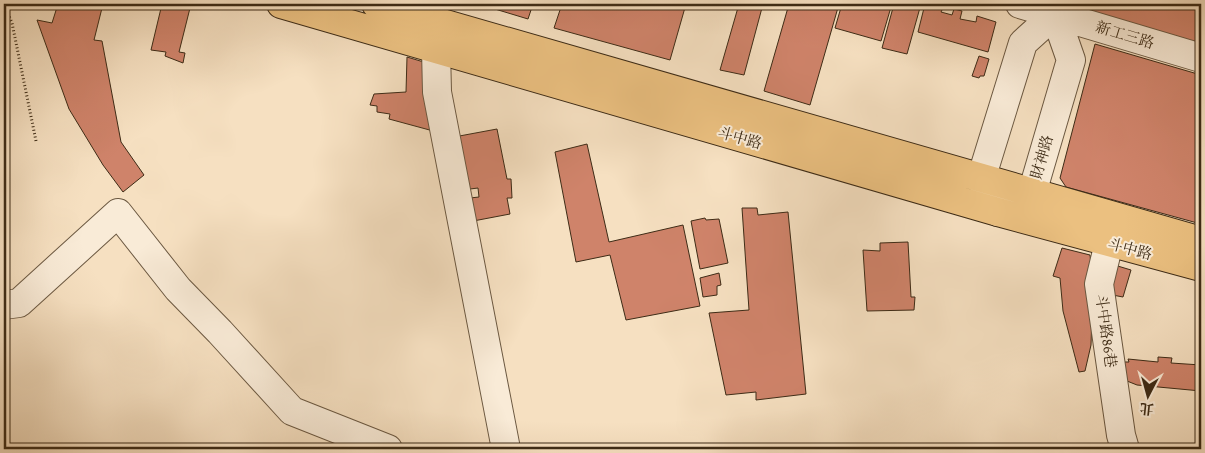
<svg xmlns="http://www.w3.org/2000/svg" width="1205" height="453" font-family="Alegreya,'Noto Serif TC',serif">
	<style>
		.building { fill: #cf836a; stroke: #3d2b16 }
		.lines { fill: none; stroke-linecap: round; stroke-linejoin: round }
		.minor-casing { stroke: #6b5841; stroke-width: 30 }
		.major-casing { stroke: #3d2b16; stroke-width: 30 }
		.path { stroke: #3d2b16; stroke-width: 3; stroke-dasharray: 1 2.5; stroke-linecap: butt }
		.minor { stroke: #f9ebd7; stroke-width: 28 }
		.major { stroke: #ebc080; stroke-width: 28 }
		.labels { text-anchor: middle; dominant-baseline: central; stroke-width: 4; stroke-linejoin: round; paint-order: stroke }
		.street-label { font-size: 15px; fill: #3d2b16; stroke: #f9ebd7 }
	</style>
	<rect width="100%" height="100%" fill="#f6e0c1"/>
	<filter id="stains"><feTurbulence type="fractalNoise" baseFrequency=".004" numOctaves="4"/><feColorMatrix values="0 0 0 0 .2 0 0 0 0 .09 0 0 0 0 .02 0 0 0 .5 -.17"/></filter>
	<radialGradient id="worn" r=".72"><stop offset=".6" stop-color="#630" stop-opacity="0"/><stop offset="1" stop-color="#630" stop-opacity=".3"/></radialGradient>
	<path class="building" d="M58 4H103L94 40 102 41 121 142 144 175 123 192 103 165 69 109 37 20 52 23Z
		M162 4H181V6L190 8 179 52 185 53 183 63 165 56 166 52 151 50Z
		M486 4H533L528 19 485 6Z
		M562 4H686L670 60 554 28Z
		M739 4H763L744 75 720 70Z
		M789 4H839L810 105 764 91Z
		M842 4H879L891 7 881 41 835 28Z
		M894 4H921L907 54 882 48Z
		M925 4 943 8 941 12 952 15 954 9 962 11 960 19 976 22 977 16 996 22 988 52 918 32Z
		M1087 4H1201V47L1084 14Z
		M1095 44 1201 75V224L1066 187 1060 178Z
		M979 56 989 59 984 76H980L979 78 972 76Z
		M407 57 427 63 437 132 389 119 390 114 377 112V106L370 105 374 94 406 92Z
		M497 129 507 179H511L512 198H507L510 214 468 222 470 198 479 197 478 188 462 190 454 137Z
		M587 144 609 242 683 225 700 306 626 320 610 255 576 262 555 152Z
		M742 208H757L758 215 788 212 806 394 756 400V392L726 395 709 313 749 310Z
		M705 218 706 220 719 219 728 263 700 269 691 221Z
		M908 242 911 297H915L914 310 867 311 863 250 880 251V243Z
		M1062 248 1090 255 1093 281 1091 345 1085 371 1079 372 1063 311 1060 278 1053 276Z
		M1111 264 1131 270 1123 297 1107 294Z
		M719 273 721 285 717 286V295L703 297 700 278Z
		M1158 357 1172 358 1171 363 1201 365V391L1137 385 1122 379 1119 362H1129L1128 359 1158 362Z"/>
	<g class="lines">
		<g class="minor-casing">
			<path id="minor" d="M1020 4 1201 58
				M1055 14 1071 60 1032 193 998 212 981 179 1023 43 1055 14 1058 4
				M439 26 436 49 437 92 506 449
				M1109 243 1099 284 1121 435 1125 449
				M4 305 19 303 118 213 178 289 220 332 292 411 388 449"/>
		</g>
		<g class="major-casing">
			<path id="major" d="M281 4 998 212 1201 267
				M376 4 1201 241"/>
		</g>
		<path class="path" d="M4 4 12 23 36 141"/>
		<use href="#minor" class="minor"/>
		<use href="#major" class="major"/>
	</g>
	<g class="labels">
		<g class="street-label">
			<text transform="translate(1125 35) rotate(17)">新工三路</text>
			<text transform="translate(740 138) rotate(16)">斗中路</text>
			<text transform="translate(1042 157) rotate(-74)">財神路</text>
			<text transform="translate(1130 249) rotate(15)">斗中路</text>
			<text transform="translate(1106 331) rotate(82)">斗中路86巷</text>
		</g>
	</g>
	<rect width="1205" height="453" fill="none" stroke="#f6e0c1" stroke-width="20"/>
	<rect x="5" y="5" width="1195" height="443" fill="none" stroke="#3d2b16" stroke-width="2.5"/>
	<rect x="10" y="10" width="1185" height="433" fill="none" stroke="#3d2b16"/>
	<g transform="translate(1148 396) rotate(186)" stroke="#f9ebd7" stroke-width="4" paint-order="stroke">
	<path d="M0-4L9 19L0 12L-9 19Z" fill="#3d2b16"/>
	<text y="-8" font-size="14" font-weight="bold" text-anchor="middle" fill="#3d2b16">北</text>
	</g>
	<rect width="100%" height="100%" filter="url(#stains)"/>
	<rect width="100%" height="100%" fill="url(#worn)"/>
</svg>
